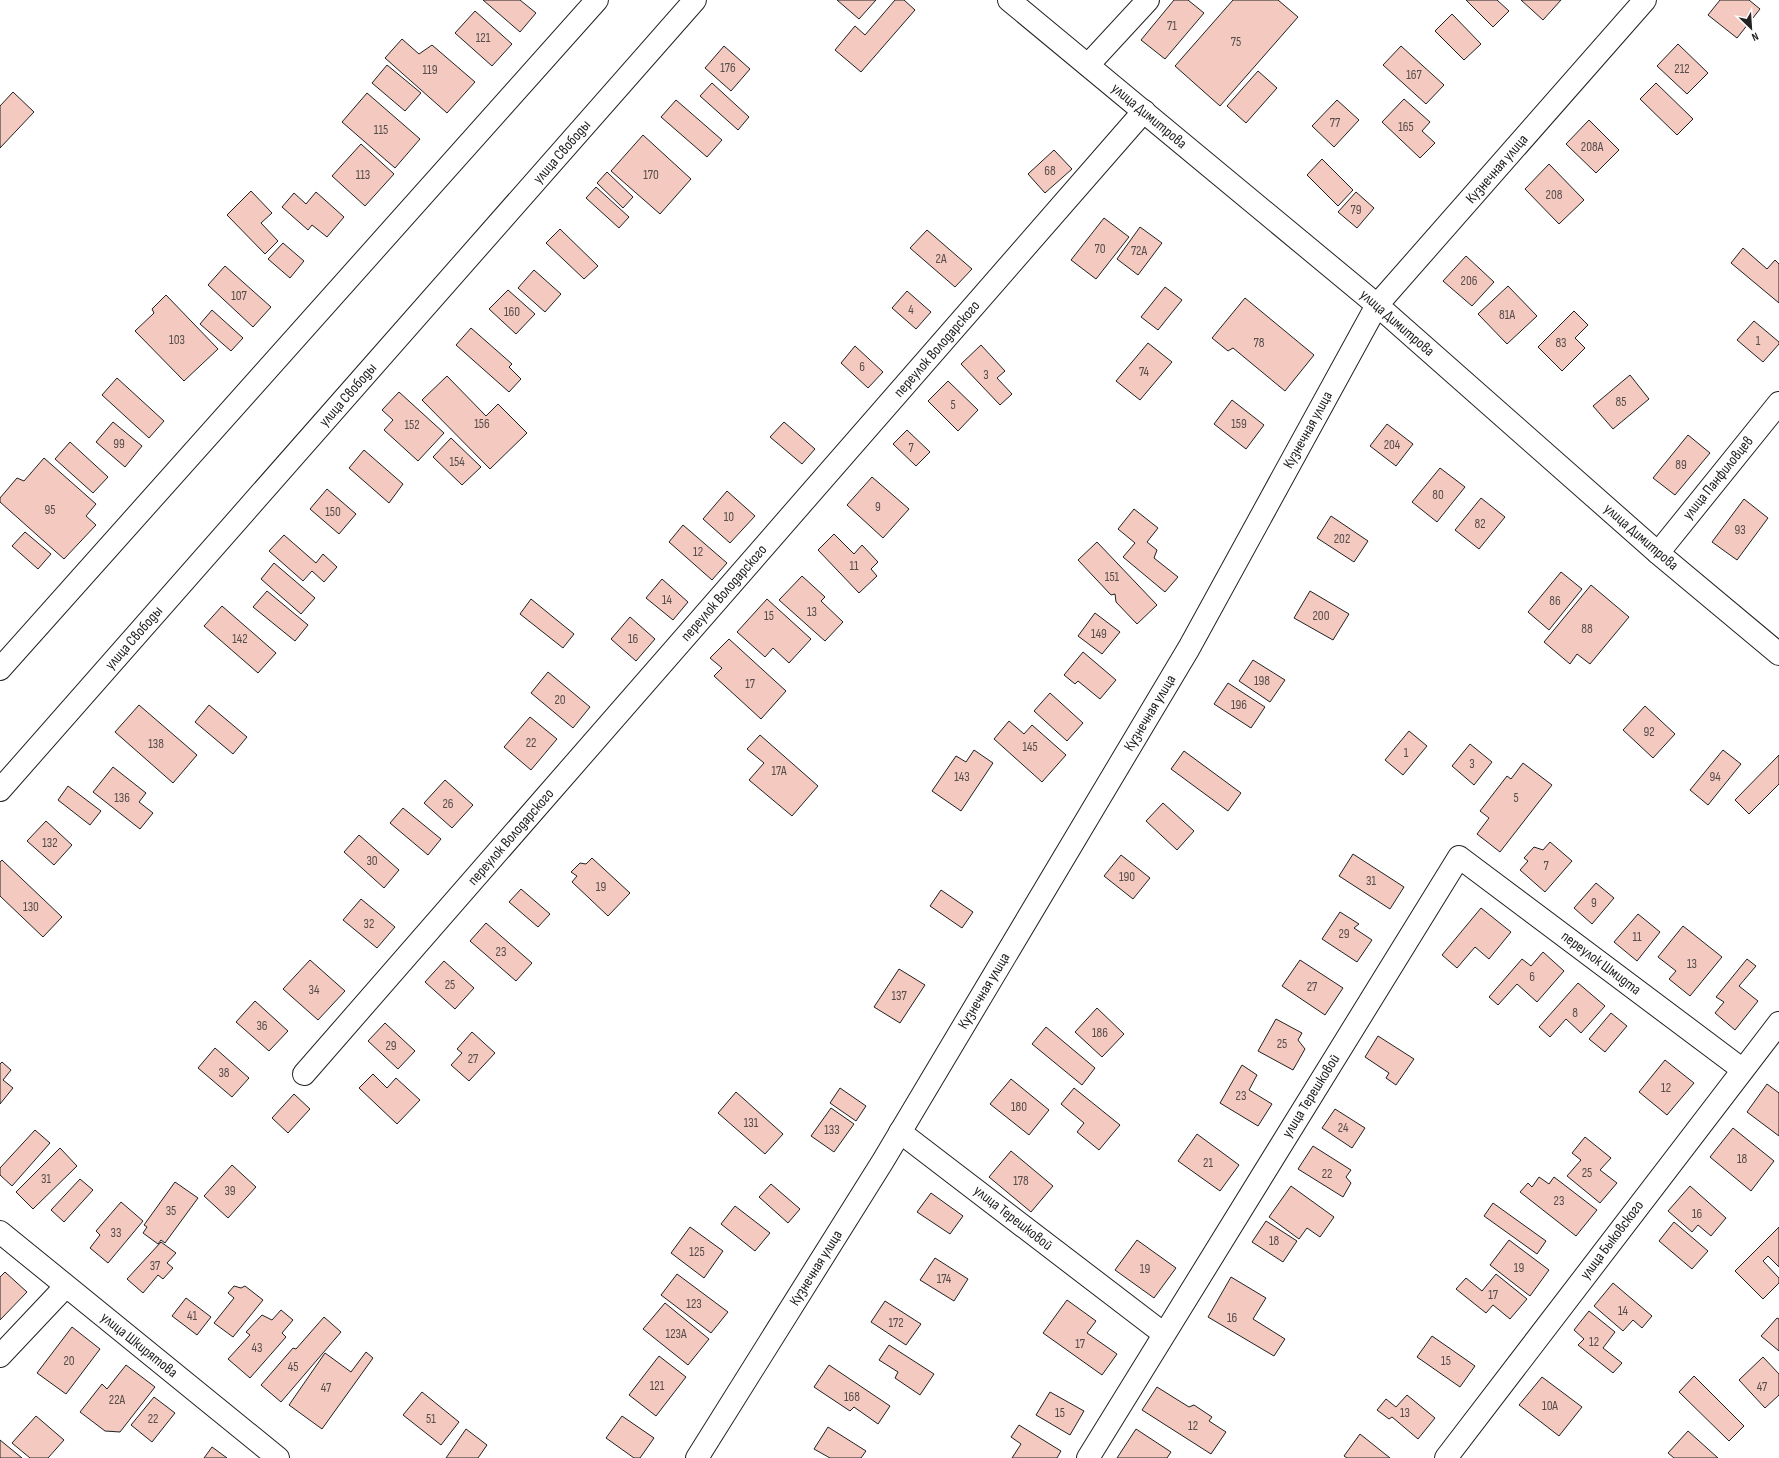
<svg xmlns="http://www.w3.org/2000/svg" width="1779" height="1458" font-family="'Sofia Sans Condensed',sans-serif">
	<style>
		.building { fill: #f3c9c0; stroke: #222 }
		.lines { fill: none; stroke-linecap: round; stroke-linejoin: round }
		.minor-casing { stroke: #222; stroke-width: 24 }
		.tertiary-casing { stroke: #222; stroke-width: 24 }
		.secondary-casing { stroke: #222; stroke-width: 24 }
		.minor { stroke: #fff; stroke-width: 22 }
		.tertiary { stroke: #fff; stroke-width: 22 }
		.secondary { stroke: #fff; stroke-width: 22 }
		.labels { text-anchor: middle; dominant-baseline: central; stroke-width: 3; stroke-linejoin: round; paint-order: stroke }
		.number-label { font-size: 13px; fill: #564c4a }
		.street-label { font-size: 15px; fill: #222; stroke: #fff }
	</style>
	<rect width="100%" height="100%" fill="#fff"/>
	<path class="building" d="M483 0H520L536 13 520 32Z
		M837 0H876L859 19Z
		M895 0H904L915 10 861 72 835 50 855 26 865 35Z
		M1174 0H1188L1204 13 1165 59 1141 40Z
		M1233 0H1278L1298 17 1220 106 1175 66Z
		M1466 0H1497L1509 11 1493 27Z
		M1521 0H1561L1543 20Z
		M1720 0H1749L1760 9 1737 38 1708 15Z
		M475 11 512 44 492 66 455 33Z
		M1452 14 1481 44 1464 60 1435 31Z
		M402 39 419 54 432 45 475 82 447 113 385 58Z
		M1678 44 1708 73 1687 94 1657 66Z
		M724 46 750 69 731 91 705 68Z
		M1401 46 1444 85 1426 104 1383 65Z
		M387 65 421 93 405 111 372 83Z
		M1258 71 1277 88 1246 123 1227 106Z
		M712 83 749 117 738 130 700 96Z
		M1656 83 1693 119 1677 135 1640 99Z
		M13 92 34 112 0 148V106Z
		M367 93 420 139 395 168 342 122Z
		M1404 99 1430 122 1422 131 1435 143 1420 158 1382 122Z
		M676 100 722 140 707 157 661 117Z
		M1337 100 1359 120 1334 147 1312 126Z
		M1589 120 1619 150 1596 173 1566 144Z
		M643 135 691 179 660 214 611 171Z
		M361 144 394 174 365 206 332 176Z
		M1054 150 1072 169 1045 193 1028 174Z
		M1322 159 1353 190 1338 206 1307 175Z
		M1549 164 1584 200 1559 224 1525 189Z
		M607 172 633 197 623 208 597 183Z
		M596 187 629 217 619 228 586 198Z
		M251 191 272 213 261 223 278 241 265 254 227 215Z
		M316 192 344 217 327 237 312 225 308 230 282 207 294 193 306 204Z
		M1356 192 1374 208 1357 228 1338 212Z
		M1104 218 1129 237 1096 279 1071 260Z
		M1140 227 1162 243 1138 275 1117 259Z
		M560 229 598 266 584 279 546 243Z
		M927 230 972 269 955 287 910 248Z
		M283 243 304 261 290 278 268 259Z
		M1743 248 1767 269 1775 260 1779 264V303L1731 263Z
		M1466 256 1494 282 1472 306 1443 281Z
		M225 266 271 307 253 327 208 285Z
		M534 270 561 294 545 312 518 288Z
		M1508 286 1537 316 1507 344 1478 314Z
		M1165 287 1182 300 1158 330 1141 317Z
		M508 290 535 314 516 334 489 309Z
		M907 291 931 312 916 329 892 308Z
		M166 295 218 349 184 381 135 331 154 313 152 309Z
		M1245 298 1314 355 1285 391 1233 348 1228 351 1212 338Z
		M212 310 243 338 231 351 200 324Z
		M1574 311 1588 325 1575 338 1585 348 1562 371 1538 347Z
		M1754 321 1779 342V344L1763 362 1737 340Z
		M471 328 512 364 509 367 521 379 509 392 456 345Z
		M1148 343 1172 362 1140 400 1116 381Z
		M981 345 1005 371 997 378 1012 394 1000 405 961 364Z
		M855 346 883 372 868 388 841 363Z
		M1630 375 1649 399 1613 429 1593 406Z
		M447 376 486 416 498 404 527 433 490 469 422 400Z
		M117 378 164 421 149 438 102 395Z
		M948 381 978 410 958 431 928 401Z
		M399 392 444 433 418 461 384 430 393 420 382 410Z
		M1232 400 1264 425 1246 449 1214 424Z
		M113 422 142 446 125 467 96 442Z
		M784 422 815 449 802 464 770 437Z
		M1387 424 1413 444 1396 466 1370 446Z
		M907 430 930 452 916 466 893 444Z
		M1688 435 1710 453 1675 495 1653 478Z
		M451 438 481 467 462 485 433 457Z
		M70 442 108 477 93 493 55 459Z
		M364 450 403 484 389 503 349 468Z
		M44 458 96 504 86 516 96 525 64 559 0 502V498L17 478 24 481Z
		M1440 468 1465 487 1437 522 1412 502Z
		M872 477 909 509 883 538 847 505Z
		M327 489 356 514 339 534 310 509Z
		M727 491 755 516 730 543 703 519Z
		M1481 498 1505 517 1479 549 1455 530Z
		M1744 499 1768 518 1737 560 1712 542Z
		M1134 509 1158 528 1147 542 1157 550 1154 558 1178 577 1165 592 1123 557 1135 543 1118 529Z
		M1331 516 1368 541 1354 562 1317 538Z
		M683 525 727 563 712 580 669 542Z
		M25 532 51 554 38 569 12 546Z
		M834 534 854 554 862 545 878 562 871 569 877 576 859 593 818 550Z
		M284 535 316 563 323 554 337 567 324 582 312 571 303 581 269 551Z
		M1097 542 1157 605 1137 624 1116 602 1115 594 1111 595 1078 560Z
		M274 563 315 598 301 614 261 579Z
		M1561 572 1582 589 1549 630 1528 612Z
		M802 576 825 597 821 601 843 622 825 641 779 600Z
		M662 579 688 602 673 620 646 598Z
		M1591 585 1629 617 1590 664 1577 654 1570 664 1544 642Z
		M267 591 308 625 295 641 253 607Z
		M1310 591 1349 614 1333 640 1294 618Z
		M531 599 574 634 563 648 520 614Z
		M767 599 811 639 789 663 773 648 765 657 737 632Z
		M222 606 276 653 258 673 204 626Z
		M1095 613 1120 632 1102 654 1078 636Z
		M630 617 655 639 636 661 611 639Z
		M729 639 786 691 761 719 714 676 722 668 710 658Z
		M1083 652 1116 680 1100 699 1078 681 1075 684 1064 675Z
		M1253 660 1285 680 1270 702 1239 681Z
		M548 672 590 707 573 728 531 693Z
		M1228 683 1265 707 1251 728 1214 704Z
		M1050 693 1083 723 1067 741 1034 711Z
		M139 705 197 755 173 783 115 732Z
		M209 705 247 737 233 754 195 722Z
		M1645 706 1675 734 1653 758 1623 730Z
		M530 717 557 739 531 770 504 747Z
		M1009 721 1024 734 1032 725 1066 755 1042 782 994 739Z
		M1409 731 1427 746 1403 775 1385 760Z
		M760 735 818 786 792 816 749 780 764 763 747 749Z
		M1470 744 1492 762 1474 785 1452 766Z
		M974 750 993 763 961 811 932 791 956 756 966 762Z
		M1723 750 1741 764 1708 805 1690 790Z
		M1184 751 1241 793 1228 811 1171 769Z
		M1779 755V784L1749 814 1735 800Z
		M1523 763 1552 785 1500 852 1477 834 1489 818 1480 811 1507 776 1511 779Z
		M113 767 146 793 139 802 153 813 140 829 93 792Z
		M445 780 473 805 452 828 424 803Z
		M68 786 101 811 90 825 58 800Z
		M1163 803 1194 831 1177 850 1146 821Z
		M403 808 441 839 428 855 390 823Z
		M46 821 72 845 54 865 27 841Z
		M359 835 399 870 384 888 344 852Z
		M1550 842 1572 861 1545 892 1520 870 1528 861 1524 858 1534 847 1543 850Z
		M1353 854 1404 887 1390 909 1339 876Z
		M1121 855 1150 878 1133 899 1104 876Z
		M592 858 630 893 608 916 572 882 577 876 571 872 580 863 586 864Z
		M2 860 62 917 43 937 0 896V862Z
		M1596 883 1614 898 1592 924 1574 908Z
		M521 889 550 914 538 927 509 902Z
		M941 890 973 912 962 928 930 906Z
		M361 899 395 927 377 948 343 920Z
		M1481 908 1511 932 1489 959 1475 947 1457 968 1442 955Z
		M1340 912 1359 924 1354 928 1372 940 1357 962 1322 939Z
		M1638 914 1660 932 1637 961 1614 942Z
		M486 923 532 963 516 981 470 941Z
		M1683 926 1722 957 1690 996 1669 979 1676 971 1658 957Z
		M1543 952 1564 971 1537 1002 1517 984 1498 1005 1489 997 1522 959 1531 966Z
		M1747 959 1756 966 1739 986 1758 1001 1735 1030 1715 1013 1724 1002 1716 997Z
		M310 960 345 991 318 1020 283 989Z
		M1300 960 1343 988 1325 1015 1282 986Z
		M444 961 474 988 455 1009 425 982Z
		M899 969 925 985 900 1023 874 1007Z
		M1578 983 1605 1006 1581 1033 1566 1019 1550 1037 1539 1027Z
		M255 1001 288 1031 269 1051 236 1022Z
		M1097 1008 1124 1034 1102 1057 1075 1032Z
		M1611 1013 1627 1026 1605 1052 1589 1039Z
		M1276 1019 1302 1033 1298 1040 1305 1049 1293 1070 1258 1051Z
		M385 1023 415 1051 398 1069 368 1041Z
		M1046 1027 1095 1068 1082 1085 1032 1044Z
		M472 1032 495 1053 469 1081 451 1065 462 1053 457 1049Z
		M1378 1036 1414 1059 1396 1085 1386 1078 1389 1073 1365 1057Z
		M215 1048 249 1078 232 1097 198 1068Z
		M1665 1060 1694 1083 1667 1115 1639 1092Z
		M2 1062 11 1070 3 1080 13 1088 0 1104V1064Z
		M1242 1065 1257 1075 1249 1090 1272 1104 1258 1126 1220 1103Z
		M373 1074 387 1088 396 1078 420 1100 397 1124 359 1088Z
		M1011 1079 1049 1110 1029 1135 990 1104Z
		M1767 1084 1779 1093V1136L1747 1112Z
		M840 1088 866 1106 856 1121 830 1103Z
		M1074 1088 1120 1125 1099 1150 1077 1132 1084 1123 1061 1104Z
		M736 1092 783 1134 765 1154 718 1113Z
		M294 1094 310 1109 288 1133 272 1118Z
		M831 1108 854 1124 834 1152 811 1136Z
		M1335 1109 1365 1128 1352 1148 1322 1128Z
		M1733 1128 1774 1161 1751 1191 1710 1157Z
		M35 1130 50 1143 12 1186 0 1175V1168Z
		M1197 1134 1239 1165 1220 1191 1178 1161Z
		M1585 1137 1611 1158 1600 1170 1617 1183 1600 1203 1567 1176 1581 1160 1572 1153Z
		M1313 1146 1351 1170 1346 1177 1351 1183 1343 1197 1298 1169Z
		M60 1148 77 1166 33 1209 16 1192Z
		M1011 1151 1053 1186 1031 1212 989 1177Z
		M232 1165 256 1187 228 1218 204 1196Z
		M1539 1177 1549 1184 1554 1177 1597 1210 1576 1236 1520 1192 1528 1183 1532 1187Z
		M80 1179 93 1190 64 1222 51 1210Z
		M175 1182 198 1198 165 1243 161 1240 158 1244 143 1233 147 1227 144 1225Z
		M771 1184 800 1209 788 1223 759 1197Z
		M1291 1186 1334 1217 1320 1237 1307 1228 1299 1239 1269 1217Z
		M1690 1186 1726 1218 1711 1236 1698 1225 1692 1232 1668 1211Z
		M931 1193 963 1216 950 1234 917 1212Z
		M121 1202 143 1221 108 1263 90 1248 100 1235 96 1231Z
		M1493 1203 1546 1241 1537 1254 1484 1216Z
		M735 1206 770 1233 755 1251 721 1224Z
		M1266 1221 1297 1241 1283 1262 1252 1242Z
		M1674 1222 1708 1251 1692 1269 1659 1241Z
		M690 1227 723 1251 704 1278 671 1253Z
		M1779 1227V1267L1768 1256 1763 1261 1779 1278V1283L1763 1299 1735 1271Z
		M1137 1240 1176 1268 1154 1298 1115 1270Z
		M1509 1240 1549 1270 1530 1296 1490 1265Z
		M161 1242 176 1253 167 1263 173 1268 163 1279 158 1275 143 1293 127 1279Z
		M935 1258 968 1279 954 1301 920 1280Z
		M5 1272 27 1292 0 1320V1277Z
		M677 1274 728 1312 711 1333 661 1295Z
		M1496 1274 1527 1299 1510 1319 1493 1305 1486 1313 1456 1289 1466 1278 1482 1291Z
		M1231 1277 1266 1298 1253 1319 1285 1339 1274 1356 1208 1317Z
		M1613 1283 1652 1316 1642 1328 1633 1320 1623 1331 1594 1306Z
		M234 1286 241 1288 245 1286 263 1300 233 1337 214 1323 234 1298 228 1293Z
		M186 1298 211 1317 197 1335 172 1316Z
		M1067 1300 1096 1321 1087 1333 1117 1354 1102 1375 1043 1333Z
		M885 1301 921 1324 906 1345 871 1322Z
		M665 1303 709 1339 688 1365 643 1329Z
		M281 1310 293 1320 282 1333 286 1337 250 1378 228 1359 250 1335 246 1332 262 1315 272 1320Z
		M1589 1311 1615 1332 1603 1348 1622 1363 1613 1373 1578 1345 1584 1339 1574 1330Z
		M324 1317 341 1332 281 1402 261 1385 293 1348 296 1349Z
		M1777 1318 1779 1319V1351L1761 1336Z
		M72 1327 100 1349 66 1394 37 1373Z
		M1432 1336 1475 1366 1460 1387 1417 1357Z
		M889 1345 934 1374 920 1395 895 1378 898 1372 879 1360Z
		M366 1352 373 1358 322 1429 289 1405 325 1353 351 1372Z
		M659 1356 686 1377 656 1416 629 1395Z
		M1763 1357 1779 1374V1395L1765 1408 1739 1380Z
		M126 1365 155 1387 120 1432 105 1431 80 1412 102 1384 107 1389Z
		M829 1365 890 1406 878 1424 854 1407 850 1411 814 1387Z
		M1694 1376 1744 1426 1729 1441 1679 1392Z
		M1542 1377 1582 1407 1559 1436 1519 1405Z
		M1157 1387 1189 1407 1194 1405 1212 1417 1209 1421 1226 1432 1211 1454 1142 1410Z
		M422 1392 459 1422 441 1445 403 1415Z
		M1050 1392 1084 1411 1070 1435 1036 1415Z
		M1407 1395 1435 1418 1418 1439 1392 1417 1389 1419 1377 1410 1386 1399 1396 1407Z
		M154 1397 175 1413 152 1442 131 1425Z
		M36 1416 64 1440 48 1458H30L12 1443Z
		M622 1416 654 1438 640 1458H634L606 1438Z
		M1019 1425 1061 1451 1057 1458H1012L1021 1444 1011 1437Z
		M828 1427 866 1451 861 1458H830L814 1449Z
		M466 1429 487 1445 478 1458H446Z
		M1136 1429 1171 1452 1167 1458H1117Z
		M1688 1431 1718 1458H1674L1668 1453Z
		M1360 1434 1390 1458H1347L1344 1456Z
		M0 1440 22 1458H0Z
		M212 1447 227 1458H204Z"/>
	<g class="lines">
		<g class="minor-casing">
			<path id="minor" d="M1088 65 1148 0
				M1658 553 1779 403
				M304 1074 1144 111
				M900 1132 1164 1334
				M0 1232 278 1458
				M0 1356 66 1286
				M1088 1458 1459 857 1743 1070
				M1446 1458 1779 1023"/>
		</g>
		<g class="tertiary-casing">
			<path id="tertiary" d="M0 669 597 0
				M0 790 695 0"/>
		</g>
		<g class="secondary-casing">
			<path id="secondary" d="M1009 0 1377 305 1658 553 1779 654
				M697 1458 883 1161 1189 648 1377 305 1645 0"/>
		</g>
		<use href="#minor" class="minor"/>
		<use href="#tertiary" class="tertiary"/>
		<use href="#secondary" class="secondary"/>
	</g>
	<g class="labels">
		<g class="number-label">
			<text x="1172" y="26">71</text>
			<text x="483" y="38">121</text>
			<text x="1236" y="42">75</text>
			<text x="728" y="68">176</text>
			<text x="1682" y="69">212</text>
			<text x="430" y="70">119</text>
			<text x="1414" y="75">167</text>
			<text x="1335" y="123">77</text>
			<text x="1406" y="127">165</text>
			<text x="381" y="130">115</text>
			<text x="1592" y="147">208А</text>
			<text x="1050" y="171">68</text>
			<text x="363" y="175">113</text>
			<text x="651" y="175">170</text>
			<text x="1554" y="195">208</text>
			<text x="1356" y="210">79</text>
			<text x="1100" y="249">70</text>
			<text x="1139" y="251">72А</text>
			<text x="941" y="259">2А</text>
			<text x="1469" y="281">206</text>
			<text x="239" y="296">107</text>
			<text x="911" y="310">4</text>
			<text x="512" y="312">160</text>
			<text x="1507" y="315">81А</text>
			<text x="177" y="340">103</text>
			<text x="1758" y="341">1</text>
			<text x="1259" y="343">78</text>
			<text x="1561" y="343">83</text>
			<text x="862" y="367">6</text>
			<text x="1144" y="372">74</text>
			<text x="986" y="375">3</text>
			<text x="1621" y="402">85</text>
			<text x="953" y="405">5</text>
			<text x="482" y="424">156</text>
			<text x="1239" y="424">159</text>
			<text x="412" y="425">152</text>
			<text x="119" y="444">99</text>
			<text x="1392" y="445">204</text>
			<text x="911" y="448">7</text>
			<text x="457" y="462">154</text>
			<text x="1681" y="465">89</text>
			<text x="1438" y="495">80</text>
			<text x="878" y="507">9</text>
			<text x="50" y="510">95</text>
			<text x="333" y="512">150</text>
			<text x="729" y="517">10</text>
			<text x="1480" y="524">82</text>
			<text x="1740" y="530">93</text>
			<text x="1342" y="539">202</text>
			<text x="698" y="552">12</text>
			<text x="854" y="566">11</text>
			<text x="1112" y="577">151</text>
			<text x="667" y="600">14</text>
			<text x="1555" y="601">86</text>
			<text x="812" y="612">13</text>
			<text x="769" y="616">15</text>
			<text x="1321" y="616">200</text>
			<text x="1587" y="629">88</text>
			<text x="1099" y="634">149</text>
			<text x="240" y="639">142</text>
			<text x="633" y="639">16</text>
			<text x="1262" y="681">198</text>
			<text x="750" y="684">17</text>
			<text x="560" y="700">20</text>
			<text x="1239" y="705">196</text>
			<text x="1649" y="732">92</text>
			<text x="531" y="743">22</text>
			<text x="156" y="744">138</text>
			<text x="1030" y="747">145</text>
			<text x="1406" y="753">1</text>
			<text x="1472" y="764">3</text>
			<text x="779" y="771">17А</text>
			<text x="962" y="777">143</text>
			<text x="1715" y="777">94</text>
			<text x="122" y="798">136</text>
			<text x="1516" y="798">5</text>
			<text x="448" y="804">26</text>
			<text x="50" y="843">132</text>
			<text x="372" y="861">30</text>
			<text x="1546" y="866">7</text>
			<text x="1127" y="877">190</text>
			<text x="1371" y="881">31</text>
			<text x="601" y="887">19</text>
			<text x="1594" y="903">9</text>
			<text x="31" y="907">130</text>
			<text x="369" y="924">32</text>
			<text x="1344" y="934">29</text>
			<text x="1637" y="937">11</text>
			<text x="501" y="952">23</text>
			<text x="1692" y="964">13</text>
			<text x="1532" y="977">6</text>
			<text x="450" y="985">25</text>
			<text x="1312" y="987">27</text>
			<text x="314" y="990">34</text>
			<text x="899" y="996">137</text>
			<text x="1575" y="1013">8</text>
			<text x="262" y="1026">36</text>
			<text x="1100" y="1033">186</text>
			<text x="1282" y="1044">25</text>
			<text x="391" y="1046">29</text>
			<text x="473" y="1059">27</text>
			<text x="224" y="1073">38</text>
			<text x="1666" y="1088">12</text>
			<text x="1241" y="1096">23</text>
			<text x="1019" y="1107">180</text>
			<text x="751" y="1123">131</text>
			<text x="1343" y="1128">24</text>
			<text x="832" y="1130">133</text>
			<text x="1742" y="1159">18</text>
			<text x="1208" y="1163">21</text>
			<text x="1587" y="1173">25</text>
			<text x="1327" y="1174">22</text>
			<text x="46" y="1179">31</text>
			<text x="1021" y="1181">178</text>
			<text x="230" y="1191">39</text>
			<text x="1559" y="1201">23</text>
			<text x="171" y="1211">35</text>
			<text x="1697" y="1214">16</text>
			<text x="116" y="1233">33</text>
			<text x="1274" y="1241">18</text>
			<text x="697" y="1252">125</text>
			<text x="155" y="1266">37</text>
			<text x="1519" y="1268">19</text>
			<text x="1145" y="1269">19</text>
			<text x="944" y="1279">174</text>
			<text x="1493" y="1295">17</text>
			<text x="694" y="1304">123</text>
			<text x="1623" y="1311">14</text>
			<text x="192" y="1316">41</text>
			<text x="1232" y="1318">16</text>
			<text x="896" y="1323">172</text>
			<text x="676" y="1334">123А</text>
			<text x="1594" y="1342">12</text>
			<text x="1080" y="1344">17</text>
			<text x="257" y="1348">43</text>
			<text x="69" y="1361">20</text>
			<text x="1446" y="1361">15</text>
			<text x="293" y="1367">45</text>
			<text x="657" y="1386">121</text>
			<text x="1762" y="1387">47</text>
			<text x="326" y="1388">47</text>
			<text x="852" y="1397">168</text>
			<text x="117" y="1400">22А</text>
			<text x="1550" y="1406">10А</text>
			<text x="1060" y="1413">15</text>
			<text x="1405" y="1413">13</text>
			<text x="153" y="1419">22</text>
			<text x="431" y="1419">51</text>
			<text x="1193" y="1426">12</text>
		</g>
		<g class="street-label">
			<text transform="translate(1149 116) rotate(40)">улица Димитрова</text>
			<text transform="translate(562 152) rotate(-49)">улица Свободы</text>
			<text transform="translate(1497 169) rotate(-49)">Кузнечная улица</text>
			<text transform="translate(1397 323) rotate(41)">улица Димитрова</text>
			<text transform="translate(937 349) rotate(-49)">переулок Володарского</text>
			<text transform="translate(348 395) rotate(-49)">улица Свободы</text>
			<text transform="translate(1308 430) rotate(-61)">Кузнечная улица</text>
			<text transform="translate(1718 478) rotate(-51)">улица Панфиловцев</text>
			<text transform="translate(1641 537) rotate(41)">улица Димитрова</text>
			<text transform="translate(724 593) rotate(-49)">переулок Володарского</text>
			<text transform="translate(134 638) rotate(-49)">улица Свободы</text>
			<text transform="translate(1150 713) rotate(-59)">Кузнечная улица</text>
			<text transform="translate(511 837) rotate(-49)">переулок Володарского</text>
			<text transform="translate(1601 963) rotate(37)">переулок Шмидта</text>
			<text transform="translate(984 991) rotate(-59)">Кузнечная улица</text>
			<text transform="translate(1311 1096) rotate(-58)">улица Терешковой</text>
			<text transform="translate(1013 1218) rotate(38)">улица Терешковой</text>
			<text transform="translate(1612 1240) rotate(-53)">улица Быковского</text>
			<text transform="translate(816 1268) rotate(-58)">Кузнечная улица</text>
			<text transform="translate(139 1345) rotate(39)">улица Шкирятова</text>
		</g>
	</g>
	<g transform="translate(1751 28) rotate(155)" stroke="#ffffff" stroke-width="3" paint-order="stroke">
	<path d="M0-3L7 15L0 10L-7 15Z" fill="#222222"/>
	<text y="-6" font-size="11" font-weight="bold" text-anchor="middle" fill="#222222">N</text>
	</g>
</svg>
